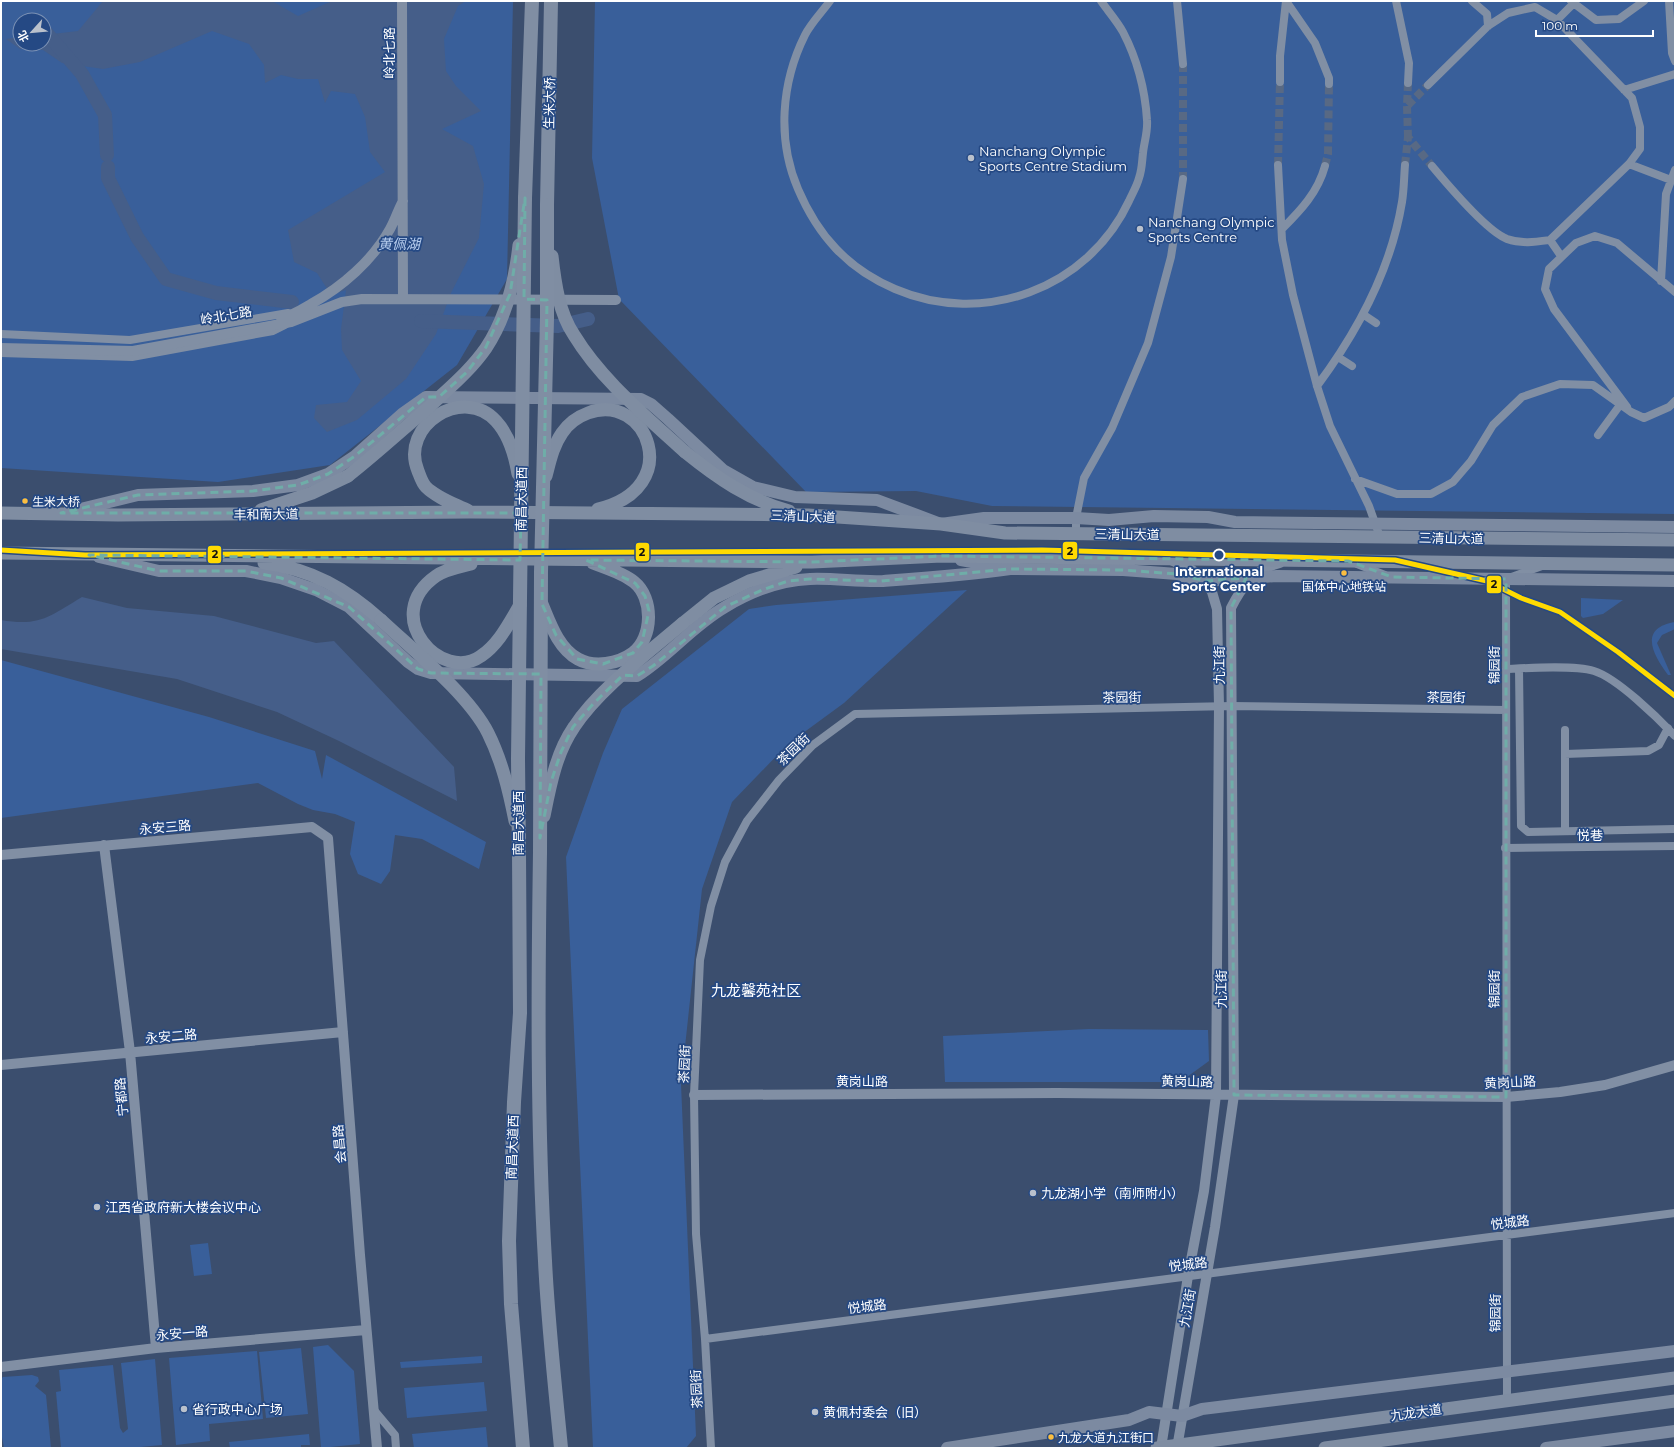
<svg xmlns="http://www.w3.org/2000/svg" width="1676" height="1449" font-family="Montserrat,'Noto Sans SC',sans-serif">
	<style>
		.green { fill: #395f9a; fill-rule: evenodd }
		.water { fill: #455e89 }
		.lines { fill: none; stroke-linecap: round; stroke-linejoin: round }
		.river { stroke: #455e89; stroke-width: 14 }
		.minor-tunnel { stroke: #586984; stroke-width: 8; stroke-dasharray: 8 4; stroke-linecap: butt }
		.minor { stroke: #818fa4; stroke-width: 8 }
		.tertiary { stroke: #818fa4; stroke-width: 10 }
		.secondary { stroke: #7c8aa1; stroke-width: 12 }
		.primary { stroke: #7f8da2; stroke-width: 13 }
		.trunk { stroke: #808ea3; stroke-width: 14 }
		.primary-bridge { stroke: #7f8da2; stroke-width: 13 }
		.trunk-bridge { stroke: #808ea3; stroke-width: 14 }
		.metro-1-casing { stroke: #254984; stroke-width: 8 }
		.metro-1 { stroke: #ffda01; stroke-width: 5 }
		.marked { fill: none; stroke: #6fada8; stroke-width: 3; stroke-dasharray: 8 5; stroke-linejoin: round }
		.poi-dot { fill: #bac1cc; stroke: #254984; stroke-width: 1.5 }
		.bus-dot { fill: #fbbe40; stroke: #254984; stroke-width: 1.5 }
		.stop-dot { fill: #254984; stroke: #fff; stroke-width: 2 }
		.labels { text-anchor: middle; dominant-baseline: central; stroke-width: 3.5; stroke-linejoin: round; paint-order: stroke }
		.bus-label { font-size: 12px; fill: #fff; stroke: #254984; text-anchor: start }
		.street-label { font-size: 13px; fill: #fff; stroke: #254984 }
		.poi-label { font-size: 13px; fill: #fff; stroke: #254984; text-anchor: start }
		.stop-label { font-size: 13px; font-weight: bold; fill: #fff; stroke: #254984 }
		.water-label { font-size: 14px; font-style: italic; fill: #b9cfef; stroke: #254984 }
		.quarter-label { font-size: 15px; fill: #fff; stroke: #254984 }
		.line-badge { stroke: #254984; stroke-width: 1.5 }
		.pale-badge-label { font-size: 11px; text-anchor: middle; font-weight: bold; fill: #111 }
	</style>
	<rect width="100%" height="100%" fill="#3b4e6e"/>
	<path class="green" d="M1 1H513L507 279 457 365 330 465 218 482 1 468ZM20 20H44V44H20Z
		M595 1H1675V514L992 506 916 491 806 492 619 299 592 158Z
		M967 590 844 703 788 744 732 802 702 889 681 1084 696 1436 686 1448H593L566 857 603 753 622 709 749 609 776 605Z
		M1581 598 1623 600 1603 614 1583 618 1581 616Z
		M1675 622V629L1662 635 1657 643 1671 675H1668C1653 655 1638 628 1675 622Z
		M1 660 209 717 315 751 322 779 326 755 486 842 479 869 422 839 395 835 390 871 381 884 358 874 350 854 355 822 335 814 313 810 298 804 258 783 1 818Z
		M1089 1029 1208 1030 1209 1061 1180 1082H945L943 1036Z
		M208 1243 212 1274 194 1276 190 1245Z
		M328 1345 354 1371 360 1444 321 1448 313 1347Z
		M301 1348 308 1414 266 1418 259 1352Z
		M257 1351 263 1419 209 1424 210 1441 176 1445 169 1358Z
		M482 1356V1363L401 1368 400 1362Z
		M155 1359 162 1445 129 1448H61L56 1392 61 1391 59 1370 113 1365 120 1428 123 1433 128 1429 121 1363Z
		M32 1375 38 1377 39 1381 35 1386 46 1395 51 1448H4L1 1432V1379L3 1377Z
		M484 1382 487 1411 407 1418 404 1388Z
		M486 1427 488 1448H414L412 1434Z
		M309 1434 310 1445H301V1447L230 1448 229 1442Z"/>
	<path class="water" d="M103 1H272L298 16 332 1H466L458 6 444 39 446 71 456 86 481 111 442 129 473 146 484 184 479 238 451 293 436 334 406 379 357 420 327 432 314 418 316 405 347 402 361 381 342 350 341 329 346 290 331 295 317 273 294 262 288 230 385 172 370 152 365 117 355 94 331 91 325 103 318 79H298L281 75 265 83 264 65 249 44 212 31 140 62 103 69 62 63 43 50 20 49 6 39 20 37V44H44V35L78 31Z
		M82 597 127 608 214 616 316 643 334 641 454 767 457 801 339 741 277 712 177 679 1 649V620C40 627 50 616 82 597Z"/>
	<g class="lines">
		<path class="river" d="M44 30 82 74 105 115 107 155
			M108 167V178L137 237 166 279 216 293 292 302
			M421 321 558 326 588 319"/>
		<path class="minor-tunnel" d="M1183 64V179
			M1408 83 1407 106 1428 85
			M1407 106 1408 137
			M1278 165 1280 82
			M1405 165 1408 137 1432 166
			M1325 166 1328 154 1329 84"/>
		<path class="minor" d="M830 1C822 12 811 23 805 35 781 83 777 140 798 189 818 236 848 269 895 289 983 327 1088 289 1129 201 1132 194 1137 186 1139 178 1142 170 1142 161 1143 153 1144 143 1148 131 1147 120 1145 89 1137 59 1123 32 1117 21 1108 11 1101 1
			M1177 1 1183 64
			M1286 1 1315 43 1329 78V84
			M1396 1 1409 63 1408 83
			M1472 1 1487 14 1488 26
			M1571 1 1596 20 1619 19 1644 1
			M1669 1 1672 53 1675 61
			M1280 82V56L1286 1
			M1428 85 1488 26 1508 13 1535 7 1557 20 1573 4
			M1624 90 1675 74
			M1629 164 1671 180
			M1278 165 1282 240 1293 295 1317 386 1330 426 1369 506 1380 537
			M1432 166C1447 184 1487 231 1507 239 1521 244 1535 242 1550 240L1561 256
			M1282 229C1301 210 1318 192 1325 166
			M1550 240 1629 164 1640 149V127L1632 98 1557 20
			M1661 281 1666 194 1675 170
			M1364 315 1376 323
			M1 334 130 340 288 313
			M1 353 132 357 273 331 285 325
			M1338 357 1352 366
			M1317 386C1358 331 1391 269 1402 202 1404 190 1404 177 1405 165
			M1627 407 1554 309 1545 289 1549 269 1576 243 1595 236 1617 243 1675 292
			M1598 435 1620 405
			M1355 479 1397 494H1431L1453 482 1471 461 1493 425 1522 397 1560 384 1593 385 1631 412 1644 418 1669 407 1675 401
			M1076 534V518L1084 478 1112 428 1148 343 1171 257 1183 179
			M1357 564 1385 575
			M1506 669C1528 668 1574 665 1594 671 1617 678 1658 718 1675 736
			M1519 669 1521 826 1528 832 1675 829
			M1565 730V831
			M1565 754 1648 751 1659 745 1668 728
			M1505 848 1675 846
			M705 1339 1675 1213
			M1507 1400 1506 579 1542 566
			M374 1410 395 1435 396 1448
			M711 1448 705 1339 696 1234 694 1095 700 960 711 906 725 862 747 821 779 780 813 745 855 714 1232 706 1506 710"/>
		<path class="tertiary" d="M402 1 403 299
			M281 318C292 316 301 310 311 304 342 287 373 260 390 229 395 220 398 210 403 201
			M1 348 133 351 291 322 342 302 362 299 616 300
			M104 845 130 1052 156 1348
			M1 855 312 827 328 838 360 1255 377 1448
			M1 1065 343 1032
			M694 1095 1057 1093 1506 1097 1560 1092 1605 1085 1675 1065
			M1 1367 156 1348 366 1330
			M1161 1448 1188 1276 1204 1191 1216 1095 1219 706 1217 609 1212 592 1206 581 1192 570 1171 560
			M1177 1448 1215 1227 1234 1095 1231 608C1242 586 1255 569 1280 563"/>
		<path class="secondary" d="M68 512 138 495 253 491 298 485 328 474 355 456 402 414 426 397 641 399 651 404 668 419 723 470 753 487 795 497 877 500 941 524 984 518H1076L1109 520 1154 516 1208 517 1235 522 1675 527
			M99 557 159 571H246L281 578 316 590 349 607 408 662 418 669 431 673 637 676C669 656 692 626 725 607 750 592 781 580 810 579 835 578 859 582 883 581 925 578 968 575 1010 569
			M961 560 1010 569 1123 570 1130 568
			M1123 570 1177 574 1194 580 1206 581 1277 576 1675 581
			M947 1448 1129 1420 1149 1412 1182 1416 1202 1409 1675 1351
			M1546 1448 1675 1431"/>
		<path class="primary" d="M685 452C717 478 749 500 789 511
			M546 476C550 461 553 446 562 433 568 424 577 417 588 413 647 391 686 488 598 509
			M261 510 312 493 348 476
			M469 511C455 504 437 498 426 487 422 483 420 476 418 471 399 425 464 385 496 421 509 435 515 456 518 474
			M1 513 118 515 470 512 808 515 941 524 1005 533 1675 540
			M1 553 812 562 942 556 1675 565
			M264 563C312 569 346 589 381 620
			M471 564C460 567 446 569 436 576 379 616 442 684 481 656 499 644 509 623 520 605
			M542 604C550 623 558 648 578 659 594 668 618 664 633 653 653 638 654 598 634 582 623 573 606 568 593 563
			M683 623 714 598 749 581 796 567
			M1157 1448 1675 1378
			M1325 1448 1675 1401"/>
		<path class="trunk" d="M525 198 532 1
			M547 205 551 1
			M540 852C538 988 537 1125 545 1261 548 1323 555 1386 561 1448
			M519 853 520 1013 514 1102 509 1241 511 1304 523 1448"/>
		<path class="primary-bridge" d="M552 256C555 283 559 313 574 335 602 381 646 416 685 452
			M348 476C376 454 402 430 429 407 449 388 470 371 486 348 506 318 515 281 519 245
			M381 620C414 651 468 694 488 733 502 761 509 791 515 821
			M544 816C550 786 556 753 574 727 599 689 648 653 683 623"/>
		<path class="trunk-bridge" d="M540 852 541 572 547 318V205
			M519 853 518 759 525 198"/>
		<g class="metro-1-casing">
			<path id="metro-1" d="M1 550 85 555 1042 550 1395 560 1487 581 1521 598 1560 612 1618 652 1675 696"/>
		</g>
		<use href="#metro-1" class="metro-1"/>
	</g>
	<path class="marked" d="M525 198 524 299 547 300 542 604 556 635 577 659 603 664 633 653 642 642 649 611 645 596 635 583 586 560 812 562 942 556 1348 561 1392 577 1506 579V1097L1234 1095 1231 608 1246 578 1206 581 1177 574 1123 570 1010 569 881 581 810 579 788 581 762 590 725 607 653 666 637 676 623 675 593 704 573 727 561 752 551 782 540 838 541 674 431 673 418 669 349 607 281 578 246 571H159L89 555 520 560 521 513H61L138 495 253 491 298 485 328 474 355 456 426 397H439L467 372 486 347 510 294Z"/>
	<g class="poi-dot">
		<circle cx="971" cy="158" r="4"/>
		<circle cx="1140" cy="229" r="4"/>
		<circle cx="1033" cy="1193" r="4"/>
		<circle cx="97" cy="1207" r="4"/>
		<circle cx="184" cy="1409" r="4"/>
		<circle cx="815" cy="1412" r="4"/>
	</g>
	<g class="bus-dot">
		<circle cx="25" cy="501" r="3.5"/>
		<circle cx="1344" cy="573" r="3.5"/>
		<circle cx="1051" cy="1437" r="3.5"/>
	</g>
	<circle class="stop-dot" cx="1219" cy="555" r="5.5"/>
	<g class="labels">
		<g class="bus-label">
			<text x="32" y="501">生米大桥</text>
			<text x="1344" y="586" text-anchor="middle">国体中心地铁站</text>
			<text x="1058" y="1437">九龙大道九江街口</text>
		</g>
		<g class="street-label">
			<text transform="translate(389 53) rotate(-90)">岭北七路</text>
			<text transform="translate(549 103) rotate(-89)">生米大桥</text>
			<text transform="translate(226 315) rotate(-10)">岭北七路</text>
			<text transform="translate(521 499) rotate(-89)">南昌大道西</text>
			<text transform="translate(266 514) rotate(-1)">丰和南大道</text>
			<text transform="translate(803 516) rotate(2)">三清山大道</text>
			<text transform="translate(1127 534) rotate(1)">三清山大道</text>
			<text transform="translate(1451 538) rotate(1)">三清山大道</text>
			<text transform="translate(1219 665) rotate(-90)">九江街</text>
			<text transform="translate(1494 665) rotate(-90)">锦园街</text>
			<text transform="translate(1122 697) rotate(-1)">茶园街</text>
			<text transform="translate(1446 697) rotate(1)">茶园街</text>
			<text transform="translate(793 749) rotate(-44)">茶园街</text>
			<text transform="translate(518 823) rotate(-90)">南昌大道西</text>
			<text transform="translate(165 827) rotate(-5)">永安三路</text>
			<text x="1590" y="835">悦巷</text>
			<text transform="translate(1221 989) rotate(-90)">九江街</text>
			<text transform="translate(1494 989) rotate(-90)">锦园街</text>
			<text transform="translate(171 1036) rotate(-5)">永安二路</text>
			<text transform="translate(684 1064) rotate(-87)">茶园街</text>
			<text x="862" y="1081">黄岗山路</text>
			<text transform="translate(1187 1081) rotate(1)">黄岗山路</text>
			<text transform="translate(1510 1082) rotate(-3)">黄岗山路</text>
			<text transform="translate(121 1097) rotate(-95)">宁都路</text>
			<text transform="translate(339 1144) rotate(-95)">会昌路</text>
			<text transform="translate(512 1147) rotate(-88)">南昌大道西</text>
			<text transform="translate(1510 1222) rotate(-7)">悦城路</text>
			<text transform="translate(1188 1264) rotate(-7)">悦城路</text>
			<text transform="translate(867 1306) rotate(-7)">悦城路</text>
			<text transform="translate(1187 1308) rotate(-80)">九江街</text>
			<text transform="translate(1495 1313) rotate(-90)">锦园街</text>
			<text transform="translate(182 1333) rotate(-5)">永安一路</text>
			<text transform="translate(696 1389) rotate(-93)">茶园街</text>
			<text transform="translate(1416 1412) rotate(-8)">九龙大道</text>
		</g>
		<g class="poi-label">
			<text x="979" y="151">Nanchang Olympic<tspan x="979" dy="15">Sports Centre Stadium</tspan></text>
			<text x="1148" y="222">Nanchang Olympic<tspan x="1148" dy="15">Sports Centre</tspan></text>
			<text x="1041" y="1193">九龙湖小学（南师附小）</text>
			<text x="105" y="1207">江西省政府新大楼会议中心</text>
			<text x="192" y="1409">省行政中心广场</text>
			<text x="823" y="1412">黄佩村委会（旧）</text>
		</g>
		<g class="stop-label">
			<text x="1219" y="571">International<tspan x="1219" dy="15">Sports Center</tspan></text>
		</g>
		<g class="water-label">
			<text x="399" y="244">黄佩湖</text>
		</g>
		<g class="quarter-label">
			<text x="756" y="990">九龙馨苑社区</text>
		</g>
	</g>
	<g class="line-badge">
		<rect x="1062" y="541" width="16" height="19" rx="4" fill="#ffda01"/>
		<rect x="635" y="542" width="15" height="20" rx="4" fill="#ffda01"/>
		<rect x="207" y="545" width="15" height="19" rx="4" fill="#ffda01"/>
		<rect x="1486" y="575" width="16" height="19" rx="4" fill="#ffda01"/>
	</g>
	<g class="pale-badge-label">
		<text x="1070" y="555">2</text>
		<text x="642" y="556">2</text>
		<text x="215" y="558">2</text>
		<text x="1494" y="588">2</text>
	</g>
	<rect width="1676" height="1449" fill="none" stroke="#ffffff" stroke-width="4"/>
	<g transform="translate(32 32) rotate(243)"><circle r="19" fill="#254984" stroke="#7c92b5"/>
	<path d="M0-3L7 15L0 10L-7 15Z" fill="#bac1cc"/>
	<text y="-6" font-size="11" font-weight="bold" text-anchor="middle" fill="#ffffff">北</text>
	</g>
	<path d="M1536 30v6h117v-6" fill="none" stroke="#ffffff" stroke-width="2"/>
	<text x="1542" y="30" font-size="12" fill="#ffffff" stroke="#254984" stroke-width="3" paint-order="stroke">100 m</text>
</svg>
